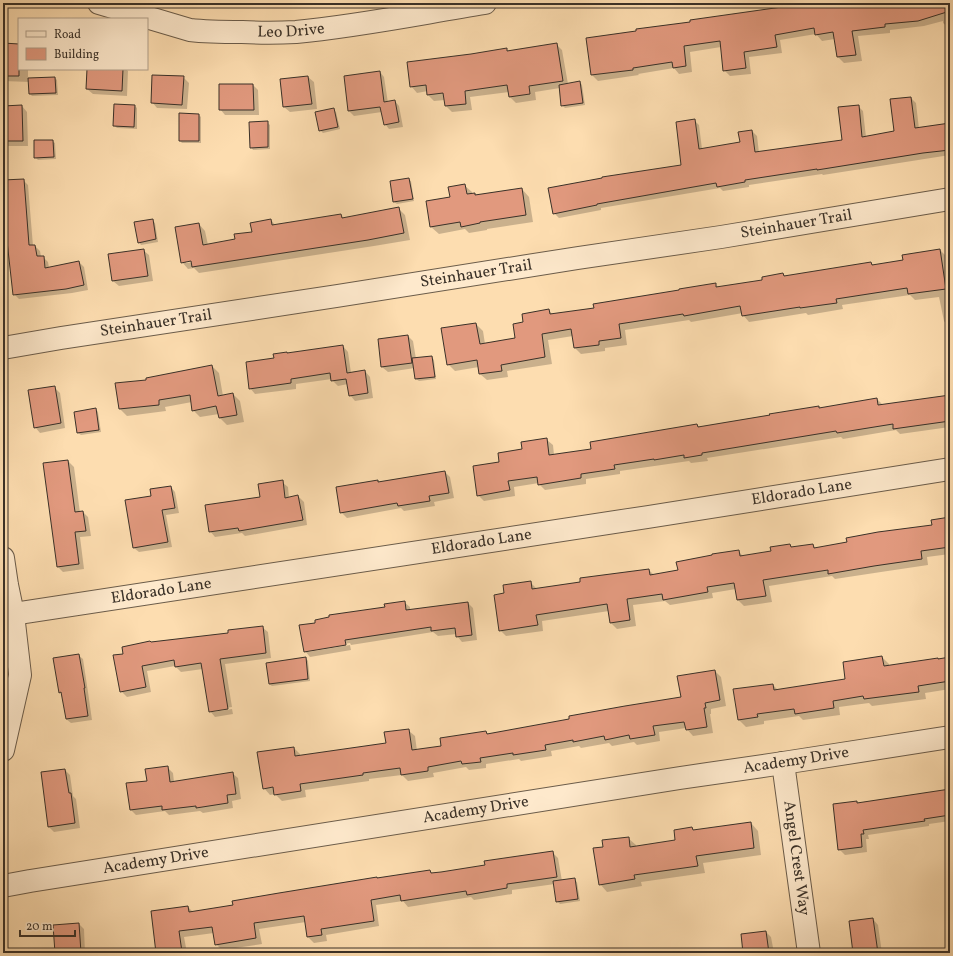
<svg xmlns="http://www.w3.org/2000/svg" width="953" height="956" font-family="Vollkorn,serif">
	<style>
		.shadow { fill: #0003; fill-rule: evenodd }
		.building { fill: #e1997e; stroke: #3a3128 }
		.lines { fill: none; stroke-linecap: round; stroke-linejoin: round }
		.minor-casing { stroke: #6b5c4a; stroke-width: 24 }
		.minor { stroke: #fee9cc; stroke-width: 22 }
		.labels { text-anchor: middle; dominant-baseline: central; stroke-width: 4; stroke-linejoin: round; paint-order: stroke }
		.street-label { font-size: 16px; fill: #3a3128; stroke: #fee9cc }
	</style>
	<rect width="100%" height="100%" fill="#fdddb0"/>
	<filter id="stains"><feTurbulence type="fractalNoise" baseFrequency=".005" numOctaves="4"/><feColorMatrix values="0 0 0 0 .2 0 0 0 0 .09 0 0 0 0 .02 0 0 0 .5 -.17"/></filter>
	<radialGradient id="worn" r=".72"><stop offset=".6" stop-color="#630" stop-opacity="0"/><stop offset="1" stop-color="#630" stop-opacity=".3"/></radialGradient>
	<path class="shadow" d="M810 3H950V29L943 23V21L924 26 890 30V33L858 36 862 61 844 63 838 57 835 39 822 41 816 34 780 40 782 53 749 57 751 74 730 76 724 70 721 47 690 52 692 72 679 74 674 68 638 74 639 75 598 81 592 75 587 38 637 32Z
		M3 44 19 45V69H28V79L55 78 57 80 58 95 32 96 30 94V82L3 81Z
		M556 44 562 50 568 84 580 82 582 85 585 105 565 108 562 105 560 88 535 92 536 100 516 103 510 97 509 92 470 97 472 110 452 112 446 106 445 100 434 101 428 95V91L417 93 411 86 506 50 508 51Z
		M88 69H126L128 71 127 96 93 94 87 89Z
		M380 72 384 77 388 103 395 101 399 106 403 127 389 129 385 124 382 112 354 116 349 111 345 76Z
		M183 77 189 83 187 109 157 108 152 102Z
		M308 77 314 82 317 109 290 112 284 107 281 80Z
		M220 85H253L258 90 259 115H225L220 109Z
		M911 98 916 103 919 129 950 124V155L823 175 822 174 749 185V187L723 191 720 188 601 208V210L559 218 554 213 683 166 694 120 699 125 702 149 741 143 752 131 757 136 759 153 843 141 858 106 863 111 866 137 896 132Z
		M115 105 135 106 137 108V129L117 128 114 125Z
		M22 106 27 112 28 146H5L3 145V107Z
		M333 109 336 112 340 129 323 133 320 130Z
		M199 115 201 117V143H182L180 141Z
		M267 122 270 125V149L253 150 251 147Z
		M52 141 55 143 56 159 38 160 35 157Z
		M408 179 411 181 414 201 397 204 394 202 391 182Z
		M23 180 28 185 33 246H35L40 251 41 257H43L48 262 49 268 79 262 84 267 88 290 72 293 19 299 14 294 3 194V181Z
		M464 185 472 192V194H475L476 195 522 189 529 197 533 222 487 229V230L469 233 465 229 439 234 431 227 427 202 451 198Z
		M398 208 405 215 410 240 374 246 199 273 194 268 188 269 182 262 199 224 205 231 208 245 236 240 253 232 271 220 276 226 341 215 344 219ZM195 260 196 262 186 263V261Z
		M152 220 155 223 158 242 141 245 139 242Z
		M143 250 149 255 153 281 119 286 113 281 109 255Z
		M940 250 947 257 950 282V323L946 324 944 321 939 297 915 300 910 295 842 305 843 309 808 315 806 313 749 322 743 315V313L691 322 689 320 625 330 627 345 605 348V351L581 354 575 348 573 336 548 340 552 364 507 371 508 377 487 380 480 374 479 367 455 371 448 364 476 324 483 331 485 344 516 339 524 323 549 310 553 315 595 308 715 284 719 288 763 281 783 274 786 277 871 263 874 266 904 260Z
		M408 336 413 341 416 359 432 357 434 360 436 379 419 381 416 379 415 368 388 372 382 367Z
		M343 346 348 352 351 373 365 371 370 377 373 398 355 401 350 395 348 384 338 386 332 380V379L296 384V389L255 394 250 388 275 359 287 353 288 354Z
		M212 366 219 373 223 396 233 394 240 401 244 422 227 425 220 418 219 414 200 417 193 410 192 402 165 407 166 411 127 416 120 409 147 380Z
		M54 387 60 393 65 428 40 433 35 427Z
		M950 394V427L900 434 896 430 843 439 841 437 707 458 708 461 691 463 689 461 620 471V474L586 479V484L545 490 539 484V483L514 487 515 496 484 501 478 495 501 463 523 450 547 440 553 445 554 455 592 450 697 425 699 427 818 407 820 409 877 399 883 405 948 397 947 395Z
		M96 409 98 412 101 432 81 435 78 433Z
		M68 461 74 467 80 513 83 512 88 517 91 536 80 537 84 569 63 572 58 567 44 464Z
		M445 472 450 477 454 498 434 502 435 506 404 511 401 508 347 518 341 512 377 481 379 482Z
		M282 482 288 487 289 498 298 496 304 502 307 525 245 536 242 533 215 537 210 531 261 498Z
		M171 487 175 492 179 513 166 515 172 547 139 552 134 548 152 497Z
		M950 518V554L927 557 928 565 881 572 835 579 832 576 769 586 772 602 744 606 738 600 736 589 712 593 713 598 670 605 665 601 633 605 636 626 617 629 611 623 609 611 542 621 543 631 506 636 500 630 505 594 530 582 537 589 582 582 649 570 654 575 679 570 738 551 743 556 772 552 790 545 793 548 813 545 816 549 933 525Z
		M404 602 410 607V610L468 603 473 608 477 640 462 642 457 636V634L438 636 433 632 351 645 350 643 308 650V652L350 645 351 650 310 657 305 651 386 608Z
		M262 627 268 632 271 658 225 664 232 707 213 710V712L232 709 233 714 215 717 210 711 203 669 181 672 175 666 147 671 151 692 127 697 121 691 114 656Z
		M78 655 83 659 88 692 92 720 71 723 66 719 63 695 60 692Z
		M882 657 889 664V666L938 659 939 660 950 658V689L925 693 926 699 872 706 869 703 839 707 840 715 803 720 799 716 764 721V724L746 727 738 719 773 685 779 691 846 680Z
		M306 658 308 661 310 681 272 686 269 684Z
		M715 671 721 677 726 706 711 709V714H710L713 733 693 736 686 728 659 732 660 741 637 745 634 742 612 746 609 743 581 748 579 746 551 751 552 756 521 761 519 759 486 764V768L469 770 466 767 433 773 434 777 408 781 402 775 369 779V781L305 790 306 797 282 801 275 794 270 795 264 788 294 748 300 754V756L387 744 408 730 415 736 417 751 443 747 486 732 488 734 570 720 682 698Z
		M167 767 173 773 174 782 232 773 238 778 241 799 232 801 233 808 203 813 200 811 169 815 165 811 136 815 131 810 148 781Z
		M65 770 70 775 73 796 76 799 80 828 54 832 49 827Z
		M948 788H950V821L929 824V826L868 835 869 839H866L867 852 845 855 839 849 857 803 858 804 948 790Z
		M751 823 758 831 761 855 703 863 705 873 641 882 642 886 607 892 600 884 604 848 628 838 636 845V847L676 841 692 828 694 831Z
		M552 852 558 858 562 881 574 879 577 882 580 901 560 904 557 901 555 884 512 890V894L474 900 471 897 408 907 403 901 376 905 379 926 326 935 327 941 314 943 308 937 306 922 259 929 262 944 222 950 216 944 214 933 184 937 187 953H157L188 907 193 912 234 906 377 878 378 879 430 871 433 874 486 866Z
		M873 919 878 925 882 953H854Z
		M948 919H950V931Z
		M79 924 84 929 85 953H56Z
		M766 932 771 937 774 953H744Z"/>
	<path class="building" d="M796 3H950V11L918 21 885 24V27L852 31 856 55 837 57 833 32 815 35 814 28 775 35 777 47 744 52 746 68 723 71 720 41 684 46 686 66 673 68 672 62 633 68V70L591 75 586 38 636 31V29L690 22V20L796 5Z
		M3 43 19 44V76H3Z
		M557 43 563 81 529 86 530 94 509 97 507 85 465 91 466 104 445 106 443 93 427 95 426 85 410 87 407 62 471 54 507 48V51Z
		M87 69H123L122 91 86 89Z
		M380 71 384 102 395 100 399 122 384 125 380 107 348 111 344 76Z
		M152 75 184 76 182 105 151 103Z
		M308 76 312 104 283 107 280 79Z
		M55 77 56 93 29 94 28 78Z
		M580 81 583 103 561 106 559 85Z
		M219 84H253L254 110H219Z
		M911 97 915 128 950 123V150L923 153 817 170V169L745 180V182L717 187 716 183 597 204V205L553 214 548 188 602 178V177L681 165 676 122 695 119 699 149 740 142 738 132 752 130 755 152 842 140 838 107 859 105 862 137 894 131 890 99Z
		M114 104 135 105 134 127 113 126Z
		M22 105 23 141H3V106Z
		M334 108 338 127 319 131 315 112Z
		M179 113 199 114V141H179Z
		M268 121V147L250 148 249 122Z
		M34 140H53L54 157 34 158Z
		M409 178 413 199 393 202 390 181Z
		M24 179 29 245H35L37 256H44L45 268 79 261 84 285 66 289 13 295 5 223 4 224 3 208V180Z
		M465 184 467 194 475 193V195L522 188 526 215 480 222V223L461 227 460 222 430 227 426 201 450 197 448 187Z
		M399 207 404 233 368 240 192 267 191 261 181 263 175 227 199 223 203 245 235 239 234 234 252 232 250 223 271 219 272 225 341 214 342 218Z
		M153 219 156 239 138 243 134 222Z
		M144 249 148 276 112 281 108 254Z
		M940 249 946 289 908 294 907 288 836 299 837 303 800 308V307L742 316 740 306 684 316 683 314 619 324 621 338 599 341V345L574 348 571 329 542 334 545 357 501 365 502 371 479 374 477 360 447 365 441 328 476 323 480 344 515 338 513 324 523 322 522 314 549 309 550 314 594 308 593 304 679 290V289L716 283V287L762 280V277L783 273 784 276 871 262 872 265 903 260 902 255Z
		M408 335 412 363 381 367 378 339Z
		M343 345 347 373 365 370 368 393 349 396 346 379 331 381 330 373 291 379V383L249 389 246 362 274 358 273 354 287 352V353Z
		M432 356 435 377 415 379 412 358Z
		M212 365 218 396 233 393 237 415 219 418 216 406 192 411 190 395 159 400V405L119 409 115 383 146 380V378Z
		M55 386 61 423 34 428 28 390Z
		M950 395V421L893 429V424L837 433 836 431 702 453V455L684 458V455L654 460V459L614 465 615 469 581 474V478L538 485 537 477 508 481 510 490 477 496 473 466 499 462 498 453 522 449 521 442 547 438 549 455 591 449 590 442 697 424 698 427 770 415 769 414 819 406V408L877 398 878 405Z
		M96 408 99 430 77 433 74 412Z
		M68 460 75 512 83 511 86 531 75 532 79 564 57 567 43 463Z
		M445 471 449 493 429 496 430 501 398 506 397 503 340 513 336 487 378 480V482Z
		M283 480 285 498 298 495 303 520 239 531 238 528 209 532 205 505 260 497 258 484Z
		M171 486 175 508 162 510 168 542 133 548 125 500 151 496 150 489Z
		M950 517V547L921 551 922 559 874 566 828 574V570L763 580 766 596 737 600 734 583 707 587 708 592 663 600 662 594 627 599 630 620 610 623 607 604 536 615 538 625 499 631 494 595 504 593 503 585 531 581 532 589 580 582V578L649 569 650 575 678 570 676 562 712 555V554L739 550 740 556 771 551 770 547 790 544 791 547 813 544 814 548 847 542 846 538 878 532 932 525 931 520Z
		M405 601 406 610 468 602 472 635 456 637 455 628 431 631V627L345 640 346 645 304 652 299 625 315 623V620L329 617V615L385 607 384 604Z
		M263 626 266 653 220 659 228 709 209 712 201 663 175 667 174 660 142 666 146 687 120 692 113 655 123 654 122 647 150 641 151 642 228 633V630Z
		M79 654 85 688H84L88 716 66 719 61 692 59 693 53 658Z
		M882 656 884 666 938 658V659L950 657V681L918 686 919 692 864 699 863 696 833 701 834 708 795 714 794 709 757 714 758 717 738 720 733 689 773 684 774 690 845 679 843 662Z
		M306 657 308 679 269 684 266 663Z
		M715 670 720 700 705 703 706 708H704L707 727 686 730 684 722 653 726 655 735 630 739 629 735 605 740 604 736 573 742V740L545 745 546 750 513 755V753L480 758 481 762 462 764 461 761 428 767V771L401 775 400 768 363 773V775L300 784 301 791 274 795 273 787 263 789 257 752 294 747 295 756 386 743 384 732 409 729 412 750 441 746 440 738 486 731 487 734 569 719V716L625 706 681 697 677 676Z
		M168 766 170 782 233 772 236 794 227 795 228 803 196 808V806L162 810V806L130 810 126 783 147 781 145 769Z
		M65 769 69 793H71L75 823 48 827 41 772Z
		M950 789V815L924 819 925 821 863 830 864 834H861L862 847 838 850 833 804 857 801V803Z
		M751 822 754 848 696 856 698 866 634 875 635 879 599 885 593 848 603 847 602 840 629 837 630 847 675 840 674 830 692 827 693 830Z
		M553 851 557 877 507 884V888L467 895 466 891 401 901 400 895 371 900 374 921 321 929 322 935 307 937 304 916 254 923 256 938 215 945 212 927 179 931 182 952 173 953H156L151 911 188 906 189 912 233 905 232 901 279 893 377 877V878L430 870 431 873 441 872 485 865 484 861Z
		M575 878 578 899 556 902 553 881Z
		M873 918 878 953H853L849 921Z
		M79 923 81 953H55L53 925Z
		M766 931 769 953H743L741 934Z"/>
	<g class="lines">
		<g class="minor-casing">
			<g id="minor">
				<path id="s1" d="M99 3 190 30C207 32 224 32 242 32 260 33 278 33 296 32 360 26 422 13 485 3"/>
				<path id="s2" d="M3 348 61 338 337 296 578 258 721 237 950 199"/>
				<path d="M3 558 7 585 13 614 20 675 3 750"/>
				<path id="s3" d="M13 614 648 517 950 469"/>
				<path id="s4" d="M783 763 809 953"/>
				<path id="s5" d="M3 886 30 881 680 778 783 763 950 737"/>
			</g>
		</g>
		<use href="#minor" class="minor"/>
	</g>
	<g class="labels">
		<g class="street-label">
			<text stroke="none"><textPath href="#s1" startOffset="196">Leo Drive</textPath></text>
			<text stroke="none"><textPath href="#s2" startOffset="803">Steinhauer Trail</textPath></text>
			<text stroke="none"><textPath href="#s2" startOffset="479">Steinhauer Trail</textPath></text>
			<text stroke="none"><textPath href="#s2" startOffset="155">Steinhauer Trail</textPath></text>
			<text stroke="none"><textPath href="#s3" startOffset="798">Eldorado Lane</textPath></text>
			<text stroke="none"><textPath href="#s3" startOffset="474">Eldorado Lane</textPath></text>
			<text stroke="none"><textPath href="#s3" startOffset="150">Eldorado Lane</textPath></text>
			<text stroke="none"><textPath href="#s5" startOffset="803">Academy Drive</textPath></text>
			<text stroke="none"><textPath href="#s5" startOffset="479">Academy Drive</textPath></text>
			<text stroke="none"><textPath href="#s4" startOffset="96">Angel Crest Way</textPath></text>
			<text stroke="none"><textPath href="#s5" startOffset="155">Academy Drive</textPath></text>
		</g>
	</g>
	<rect width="953" height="956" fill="none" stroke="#fdddb0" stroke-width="16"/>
	<rect x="4" y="4" width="945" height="948" fill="none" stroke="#3a3128" stroke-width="2"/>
	<rect x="8" y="8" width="937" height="940" fill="none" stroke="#3a3128"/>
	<rect x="18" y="18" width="130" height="52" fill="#fee9cc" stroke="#b09f8a"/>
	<rect x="26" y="31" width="20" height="6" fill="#fee9cc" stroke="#b09f8a"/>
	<text x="54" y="38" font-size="12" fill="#3a3128">Road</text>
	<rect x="26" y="48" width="20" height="12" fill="#e1997e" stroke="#b09f8a"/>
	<text x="54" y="58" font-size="12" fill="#3a3128">Building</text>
	<path d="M20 930v6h55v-6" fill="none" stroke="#3a3128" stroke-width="2"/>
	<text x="26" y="930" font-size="12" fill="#3a3128" stroke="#fee9cc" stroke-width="3" paint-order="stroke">20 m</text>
	<rect width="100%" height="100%" filter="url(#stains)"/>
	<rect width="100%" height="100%" fill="url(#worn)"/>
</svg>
